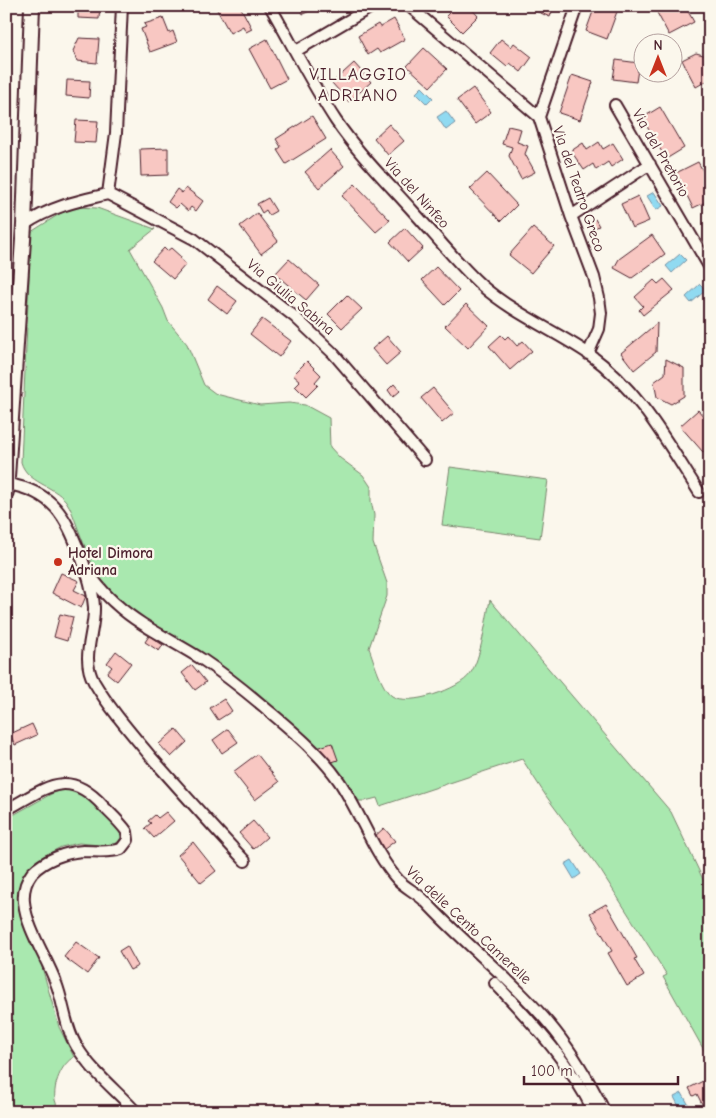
<svg xmlns="http://www.w3.org/2000/svg" width="716" height="1118" font-family="'Comic Neue',sans-serif">
	<style>
		.green { fill: #a9e8af; stroke: #7a846d }
		.water { fill: #90daf1; stroke: #748fa2 }
		.building { fill: #f8c7c2; stroke: #4a1f2b }
		.lines { fill: none; stroke-linecap: round; stroke-linejoin: round }
		.minor-casing { stroke: #4a1f2b; stroke-width: 14 }
		.secondary-casing { stroke: #4a1f2b; stroke-width: 18 }
		.minor { stroke: #fbf7ec; stroke-width: 10 }
		.secondary { stroke: #fbf7ec; stroke-width: 14 }
		.poi-dot { fill: #c8321e; stroke: #fbf7ec; stroke-width: 2 }
		.labels { text-anchor: middle; dominant-baseline: central; stroke-width: 4.5; stroke-linejoin: round; paint-order: stroke }
		.street-label { font-size: 15px; fill: #4a1f2b; stroke: #fbf7ec }
		.poi-label { font-size: 15px; font-weight: bold; fill: #4a1f2b; stroke: #fbf7ec; text-anchor: start }
		.quarter-label { font-size: 18px; letter-spacing: 1px; fill: #4a1f2b; stroke: #fbf7ec }
	</style>
	<rect width="100%" height="100%" fill="#fbf7ec"/>
	<filter id="ink" filterUnits="userSpaceOnUse"><feTurbulence type="fractalNoise" baseFrequency=".02" numOctaves="2"/><feDisplacementMap in="SourceGraphic" scale="10" xChannelSelector="R" yChannelSelector="G"/><feConvolveMatrix kernelMatrix="1 2 1 2 8 2 1 2 1" color-interpolation-filters="sRGB"/></filter>
	<g filter="url(#ink)">
		<path class="green" d="M76 207 97 208 155 229 130 249 163 308 168 321 187 344 204 385 216 394 260 405 289 403 305 405 329 418 330 447 340 458 363 475 371 487V501L374 515 373 543 387 583V596L369 648C374 661 381 688 392 696 408 707 460 689 470 674 481 659 486 619 490 600L671 812 710 894V1061L663 977 667 975 665 972 601 871 546 796 522 759 380 806 377 798 365 801H359L334 766 264 699 207 656 122 605C98 585 88 555 77 526 74 518 71 508 66 501 53 485 27 483 21 462L31 232 61 213Z
			M450 467 548 480 540 538 442 525Z
			M63 790 78 791 90 798 121 833 122 836 118 842 109 846 79 843 61 847 42 857 26 872 21 885 19 900 40 960 59 1027 74 1057C61 1064 53 1085 55 1100 56 1104 58 1108 59 1112H6V819L51 794Z"/>
		<path class="water" d="M422 87 433 98 427 104 416 93Z
			M446 111 455 123 446 130 437 117Z
			M654 192 663 206 656 210 647 196Z
			M680 254 686 260 672 273 666 266Z
			M700 284 706 290 691 303 686 297Z
			M572 860 581 874 574 879 565 864Z
			M682 1093 691 1109 682 1112 674 1097Z"/>
		<path class="building" d="M78 6H100L99 19 78 18Z
			M219 6H240L252 29 246 32 243 26 230 33 216 8Z
			M299 6H315L316 8 303 14Z
			M442 6H469L478 16 462 32 446 16 449 13Z
			M530 6H554L550 17 529 8Z
			M595 6H619L607 39 586 31Z
			M656 6H685L694 22 669 35 654 7Z
			M163 18 169 33 173 31 177 42 150 52 141 29 146 27 144 24Z
			M394 19 405 39 380 53 377 49 368 55 358 36 378 24 380 27Z
			M79 38 99 39 97 63 77 61 73 51Z
			M267 39 287 79 270 88 249 49Z
			M501 39 511 47 514 43 532 57 521 72 510 63 507 67 490 53Z
			M424 48 447 69 430 87 407 66Z
			M696 53 707 56 710 60V79L696 87 682 60Z
			M616 60 639 63 636 82 613 79Z
			M354 63 371 82 349 102 332 83Z
			M572 75 593 82 580 120 559 113Z
			M67 80 90 81 89 98 66 96Z
			M473 88 491 112 475 124 457 100Z
			M660 107 684 148 666 159 642 118Z
			M312 116 326 139 286 164 277 150 281 147 276 139Z
			M76 120 98 121 96 143 74 142Z
			M389 124 404 141 388 155 374 138Z
			M508 126 521 129 517 142 528 146 525 154 535 172 521 179 509 156 512 147 502 144Z
			M599 142 603 149 613 143 623 159 611 167 608 162 596 170 593 164 584 170 571 151 583 143 587 150Z
			M168 148V175L141 176 140 149Z
			M330 150 344 166 319 188 305 172Z
			M698 162 710 184V200L693 208 676 173Z
			M487 173 517 205 501 221 470 189Z
			M355 184 390 220 376 232 342 196Z
			M186 188 203 201 196 211 191 207 188 211 180 204 176 208 168 202 177 189 182 193Z
			M638 196 649 221 632 228 621 204Z
			M268 198 276 211 269 215 266 210 262 213 257 204Z
			M257 213 278 241 261 254 240 226Z
			M595 219 599 226 594 228 591 221Z
			M405 228 423 248 408 262 390 242Z
			M533 228 554 246 531 273 509 255Z
			M652 235 665 254 632 278 614 268 619 259Z
			M164 248 167 251 171 248 181 257 180 259 186 264 173 279 152 261Z
			M289 259 319 285 306 300 275 274Z
			M436 267 459 291 445 305 422 280Z
			M664 279 674 290 643 315 639 310 643 306 635 297 654 280 658 284Z
			M217 286 237 301 227 314 208 299Z
			M347 295 362 309 342 328 328 314Z
			M466 304 489 326 468 348 445 326Z
			M262 319 291 341 279 357 250 334Z
			M657 323 656 352 634 370 621 353Z
			M501 335 505 339 508 336 517 346 523 341 532 351 510 370 489 346Z
			M387 336 401 352 386 365 372 349Z
			M666 359 684 368V396L671 404 657 397 654 382 665 374Z
			M307 361 321 375 315 382 318 385 306 397 295 386 300 381 293 375Z
			M394 384 400 391 393 397 388 390Z
			M433 388 454 413 442 423 421 398Z
			M698 410 710 424V446L703 452 680 426Z
			M61 573 79 581 74 590 86 596 81 608 52 593Z
			M60 614 73 617 67 641 54 637Z
			M149 636 163 645 159 651 145 642Z
			M116 651 131 663 117 681 107 673 112 667 107 663Z
			M192 665 206 682 195 690 182 673Z
			M224 699 232 711 218 720 210 708Z
			M32 724 37 735 15 745 10 734Z
			M176 729 187 742 171 757 159 744Z
			M228 729 238 742 222 753 213 740Z
			M332 743 338 760 329 763 314 749Z
			M257 754 279 782 255 800 233 772Z
			M166 812 174 821 154 838 145 828 151 823 148 821 155 815 158 818Z
			M253 821 267 837 253 849 239 833Z
			M384 828 395 841 383 850 373 838Z
			M193 842 216 871 201 883 178 855Z
			M606 904 637 958 634 959 644 976 627 986 608 953 612 951 590 913Z
			M76 942 99 958 87 974 64 957Z
			M127 946 138 966 130 970 119 951Z
			M705 1080 710 1089V1101L702 1104 697 1094 693 1096 689 1088Z"/>
		<g class="lines">
			<g class="minor-casing">
				<path id="minor" d="M270 6C292 44 312 85 336 121 358 153 386 181 412 210 435 235 456 262 481 285 514 314 554 330 589 354 638 389 667 442 699 492
					M409 6 539 117
					M577 6 539 117 571 216 594 277 599 298 601 313 599 329 588 354
					M296 51 373 6
					M615 105 710 268
					M108 194 194 239 295 317 333 353 425 460
					M108 194 116 133 122 6
					M571 216 650 164
					M24 225C50 207 77 201 108 194
					M8 484C54 492 65 516 81 556 87 573 93 589 94 607 95 633 80 657 94 682 110 709 131 733 151 757 182 792 213 827 245 861
					M86 570C95 582 104 594 116 604 141 627 174 641 203 660 224 674 244 690 263 706 290 729 319 752 339 781 360 812 373 852 398 880 406 888 417 893 425 901 466 946 516 982 555 1031 574 1055 591 1084 605 1112
					M6 810C45 789 67 766 103 806 111 814 121 823 127 832L128 840 121 849C109 853 96 851 83 851 66 852 44 860 32 873 26 881 23 892 24 902 27 930 46 956 56 983 64 1003 65 1028 77 1047 92 1072 117 1091 136 1112
					M495 983C534 1025 568 1060 594 1112"/>
			</g>
			<g class="secondary-casing">
				<path id="secondary" d="M6 492 24 225 32 6"/>
			</g>
			<use href="#minor" class="minor"/>
			<use href="#secondary" class="secondary"/>
		</g>
	</g>
	<circle class="poi-dot" cx="58" cy="562" r="5"/>
	<g class="labels">
		<g class="street-label">
			<text transform="translate(661 153) rotate(60)">Via del Pretorio</text>
			<text transform="translate(579 189) rotate(71)">Via del Teatro Greco</text>
			<text transform="translate(417 193) rotate(48)">Via del Ninfeo</text>
			<text transform="translate(291 297) rotate(40)">Via Giulia Sabina</text>
			<text transform="translate(469 925) rotate(43)">Via delle Cento Camerelle</text>
		</g>
		<g class="poi-label">
			<text x="68" y="553">Hotel Dimora<tspan x="68" dy="17">Adriana</tspan></text>
		</g>
		<g class="quarter-label">
			<text x="358" y="74">VILLAGGIO<tspan x="358" dy="21">ADRIANO</tspan></text>
		</g>
	</g>
	<rect width="716" height="1118" fill="none" stroke="#fbf7ec" stroke-width="25"/>
	<rect x="12" y="12" width="691" height="1093" fill="none" stroke="#4a1f2b" stroke-width="2" filter="url(#ink)"/>
	<g transform="translate(658 58)"><circle r="24" fill="#fbf7ec" stroke="#b4a19f"/>
	<path d="M0-4L9 19L0 12L-9 19Z" fill="#c8321e"/>
	<text y="-8" font-size="14" font-weight="bold" text-anchor="middle" fill="#4a1f2b">N</text>
	</g>
	<path d="M524 1076v8h154v-8" fill="none" stroke="#4a1f2b" stroke-width="2.5"/>
	<text x="531" y="1076" font-size="15" fill="#4a1f2b" stroke="#fbf7ec" stroke-width="4" paint-order="stroke">100 m</text>
</svg>
